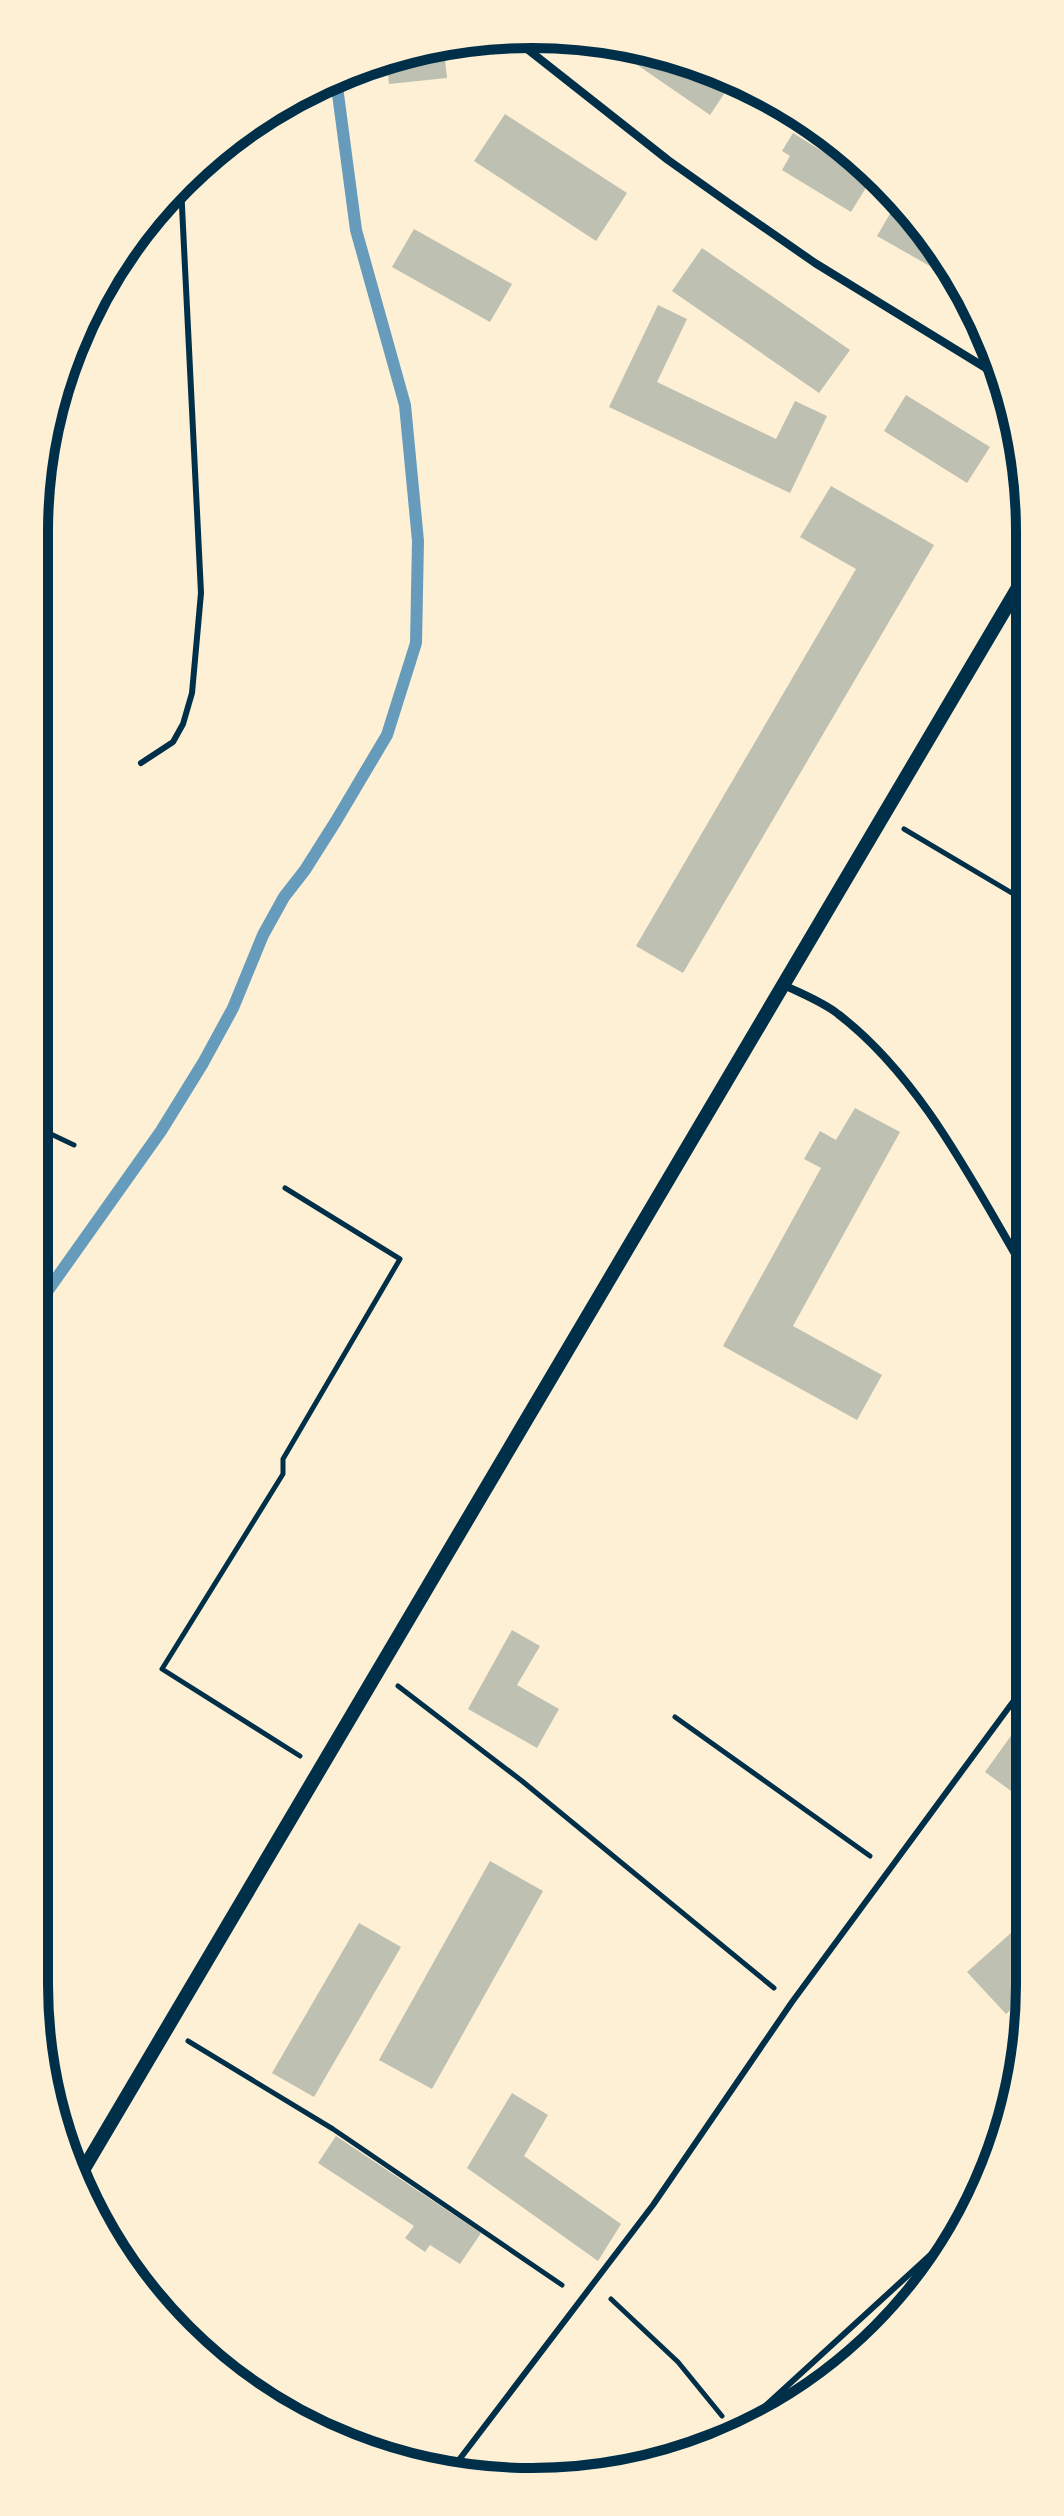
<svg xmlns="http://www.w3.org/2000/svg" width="1064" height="2516" font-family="Cabin,sans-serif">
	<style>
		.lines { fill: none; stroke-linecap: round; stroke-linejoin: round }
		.stream { stroke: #669bbc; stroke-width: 12 }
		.building { fill: #bec0b2 }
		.path { stroke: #003049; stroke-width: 5 }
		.service { stroke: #003049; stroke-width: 6 }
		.minor { stroke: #003049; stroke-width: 8 }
		.tertiary { stroke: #003049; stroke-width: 14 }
		.rim { fill: none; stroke: #003049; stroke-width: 10 }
	</style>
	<rect width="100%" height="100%" fill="#fdf0d5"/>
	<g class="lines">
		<path class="stream" d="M34 1310 161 1131 203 1063 233 1008 263 935 284 897 305 870 336 821 387 735 416 643 418 541 405 405 356 230 336 79"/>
	</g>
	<path class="building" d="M444 50 447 78 389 84 387 65Z
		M617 51 693 61 732 82 710 115Z
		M505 114 627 193 596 241 474 161Z
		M793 133 870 181 851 212 782 170 790 156 782 151Z
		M898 200 927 228 958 282 877 236Z
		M414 229 512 284 490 322 392 267Z
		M702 248 850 350 819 393 672 291Z
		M658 305 687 319 657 382 776 439 795 401 827 416 790 493 609 407Z
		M906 395 990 447 967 483 884 431Z
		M831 486 934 545 683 973 636 946 856 569 800 537Z
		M855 1108 900 1132 793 1326 882 1375 857 1420 723 1346 821 1168 804 1159 820 1131 836 1140Z
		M512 1630 540 1646 517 1685 559 1709 537 1748 468 1709Z
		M1018 1726 1029 1735V1804L985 1772Z
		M490 1861 543 1891 432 2089 379 2060Z
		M1030 1916 1028 1995 1006 2014 967 1972Z
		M359 1923 401 1947 314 2097 272 2073Z
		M512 2093 548 2115 524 2156 621 2224 598 2261 467 2168Z
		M336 2136 481 2233 460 2264 430 2245 425 2252 405 2238 414 2226 318 2163Z"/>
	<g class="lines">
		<path class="path" d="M904 829 1027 902
			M34 1126 74 1145
			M285 1188 400 1259 283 1459V1474L162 1669 300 1756
			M398 1686 522 1781 774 1988
			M675 1717 870 1856
			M188 2041 333 2129 562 2285
			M611 2299 678 2362 722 2416"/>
		<path class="service" d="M141 763 173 742 183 724 192 693 201 593 181 186
			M738 2431 950 2237
			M449 2473 653 2205 792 2002 1029 1680"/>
		<path class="minor" d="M512 37 668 160 730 204 815 263 1002 378
			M784 985C802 994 823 1002 838 1014 922 1078 975 1187 1028 1276"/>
		<path class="tertiary" d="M79 2177 1026 574"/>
	</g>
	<path d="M0 0H1064V2516H0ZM532 48H532A484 484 0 0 1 1016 532V1984A484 484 0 0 1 532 2468H532A484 484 0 0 1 48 1984V532A484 484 0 0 1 532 48Z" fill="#fdf0d5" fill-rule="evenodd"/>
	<path class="rim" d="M532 48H532A484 484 0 0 1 1016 532V1984A484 484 0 0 1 532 2468H532A484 484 0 0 1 48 1984V532A484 484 0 0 1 532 48Z"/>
</svg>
